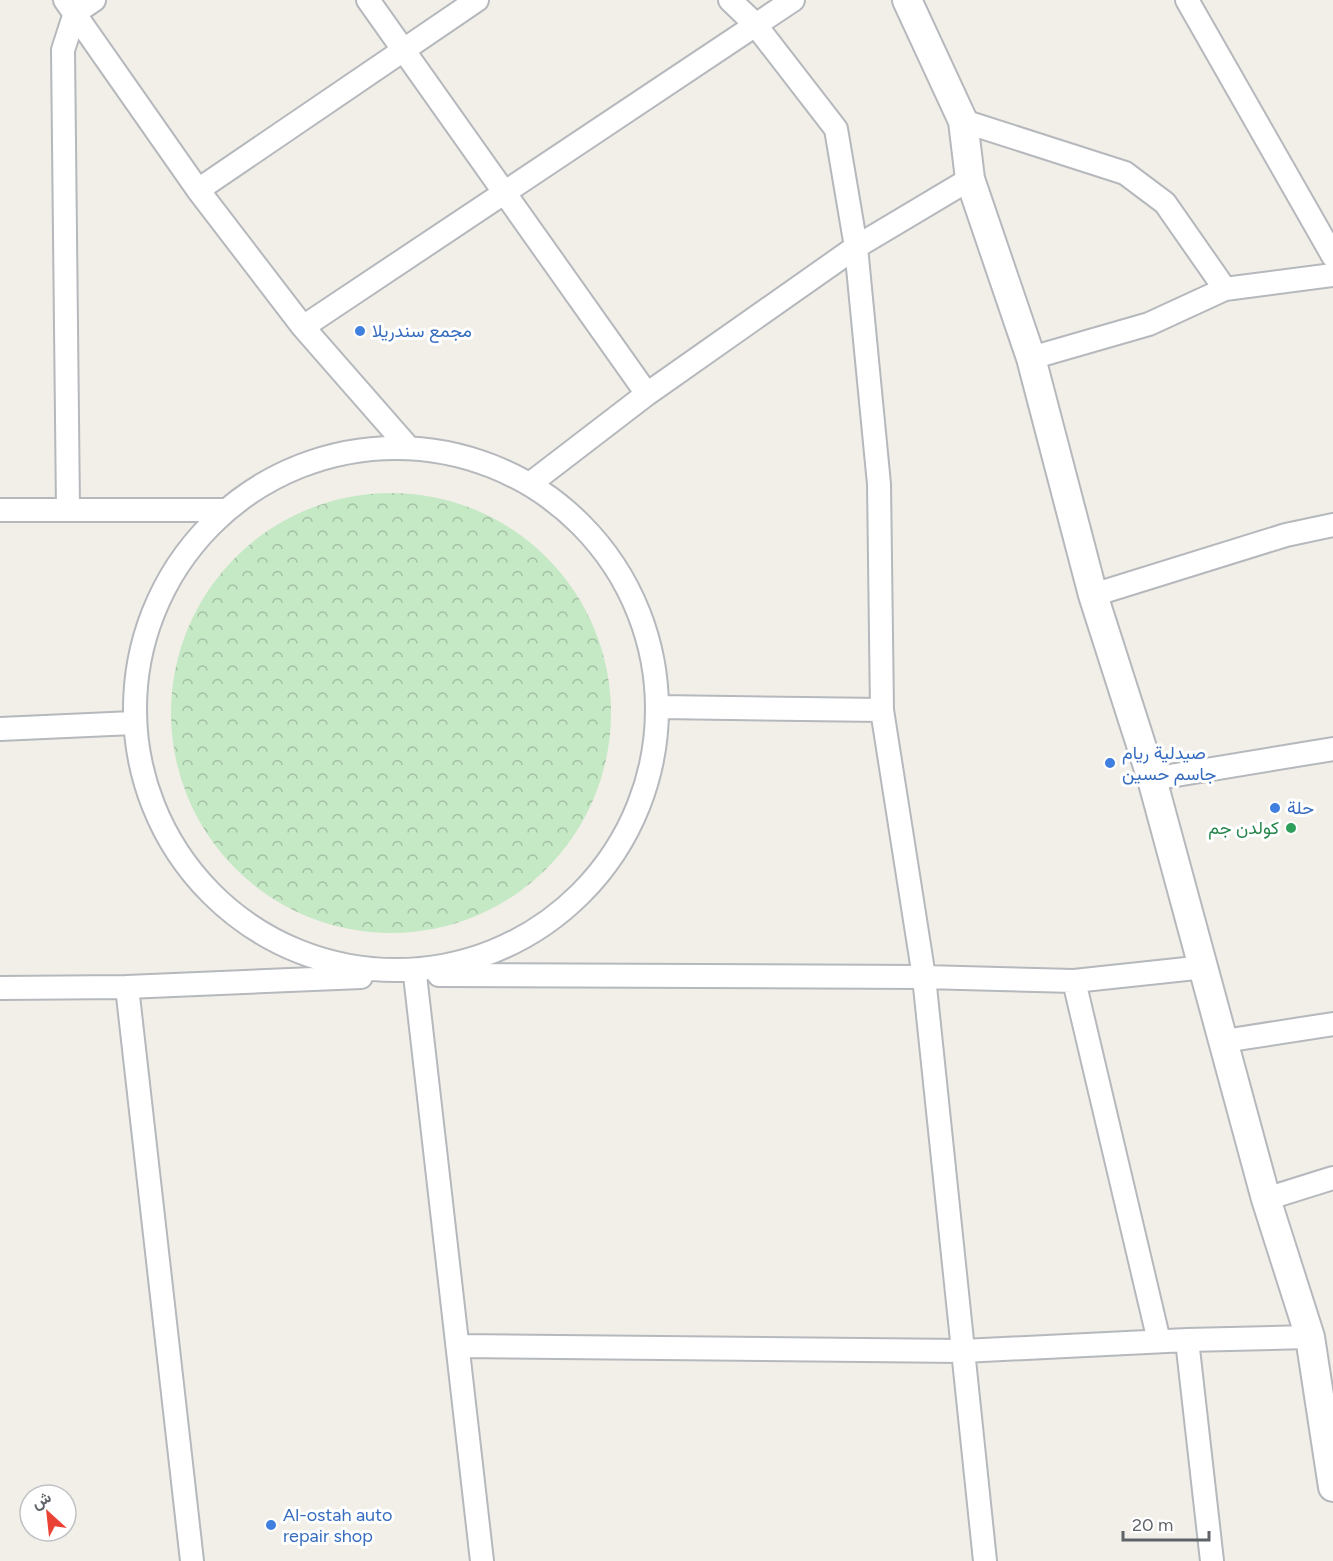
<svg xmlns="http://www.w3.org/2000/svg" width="1333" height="1561" font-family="Figtree,Vazirmatn,sans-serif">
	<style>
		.park { fill: url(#park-crowns) }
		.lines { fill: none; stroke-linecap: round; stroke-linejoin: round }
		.minor-casing { stroke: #b5b8bc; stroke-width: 26 }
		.tertiary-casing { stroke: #b5b8bc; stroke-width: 32 }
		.minor { stroke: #fff; stroke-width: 22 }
		.tertiary { stroke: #fff; stroke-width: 28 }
		.shop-dot { fill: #3f7fe0; stroke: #fff; stroke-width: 2 }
		.leisure-dot { fill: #2e9e5b; stroke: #fff; stroke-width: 2 }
		.labels { text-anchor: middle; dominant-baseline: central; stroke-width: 6; stroke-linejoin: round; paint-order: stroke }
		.shop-label { font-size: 18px; fill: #366cbe; stroke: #fff; text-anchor: start }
		.leisure-label { font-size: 18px; fill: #27864d; stroke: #fff; text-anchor: end }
	</style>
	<defs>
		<pattern id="park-crowns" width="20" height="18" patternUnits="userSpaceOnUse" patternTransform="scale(1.5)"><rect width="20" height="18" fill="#c5e8c5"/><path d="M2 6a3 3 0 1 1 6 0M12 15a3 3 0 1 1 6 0" fill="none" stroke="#a3c0a4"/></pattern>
	</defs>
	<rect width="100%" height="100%" fill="#f1efe8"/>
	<path class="park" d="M171 713a220 220 0 1 1 440 0a220 220 0 1 1-440 0Z"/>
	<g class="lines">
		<g class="minor-casing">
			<path id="minor" d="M65 0 198 190 303 327 408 447
				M368 0 647 394
				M730 0 754 23 836 129 856 247 879 484 882 710 924 977 985 1561
				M1187 0 1333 256
				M963 121 1125 173 1165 203 1225 289
				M198 190 477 0
				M303 327 793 0
				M1031 358 1149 324 1225 289 1333 275
				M135 709a261 261 0 1 1 522 0a261 261 0 1 1-522 0Z
				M531 483 647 394 856 247 970 179
				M0 510H225
				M68 510 63 50 75 13 94 0
				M1093 595 1286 535 1333 525
				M660 707 882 710
				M0 729 133 723
				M1152 779 1333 749
				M415 975 482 1561
				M439 975 924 977 1074 981 1205 967
				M1074 981 1159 1341
				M127 987 192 1561
				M0 988 127 987 361 977
				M1224 1041 1333 1024
				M1266 1199 1333 1178
				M1187 1340 1212 1561
				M458 1346 963 1351 1187 1340 1310 1337"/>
		</g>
		<g class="tertiary-casing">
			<path id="tertiary" d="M907 0 963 121 970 179 1031 358 1093 595 1152 779 1266 1199 1310 1337 1333 1487"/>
		</g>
		<use href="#minor" class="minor"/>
		<use href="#tertiary" class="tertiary"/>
	</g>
	<g class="shop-dot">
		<circle cx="360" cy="331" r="6"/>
		<circle cx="1110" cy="763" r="6"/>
		<circle cx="1275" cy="808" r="6"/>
		<circle cx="271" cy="1525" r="6"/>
	</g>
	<circle class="leisure-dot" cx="1291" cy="828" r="6"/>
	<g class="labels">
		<g class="shop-label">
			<text x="372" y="331">مجمع سندريلا</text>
			<text x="1122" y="753">صيدلية ريام<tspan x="1122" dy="21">جاسم حسين</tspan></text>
			<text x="1287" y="808">حلة</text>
			<text x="283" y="1515">Al-ostah auto<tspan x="283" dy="21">repair shop</tspan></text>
		</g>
		<g class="leisure-label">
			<text x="1279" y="828">كولدن جم</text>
		</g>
	</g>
	<g transform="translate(48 1513) rotate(333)"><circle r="28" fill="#ffffff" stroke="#bfc1c3" stroke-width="1.5"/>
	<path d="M0-4.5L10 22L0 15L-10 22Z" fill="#ea4335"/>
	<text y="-9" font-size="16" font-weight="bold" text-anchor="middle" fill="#5f6368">ش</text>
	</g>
	<path d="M1123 1531v9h86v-9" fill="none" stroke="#5f6368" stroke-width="3"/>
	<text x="1132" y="1531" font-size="18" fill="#5f6368" stroke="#ffffff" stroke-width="4.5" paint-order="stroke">20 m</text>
</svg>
